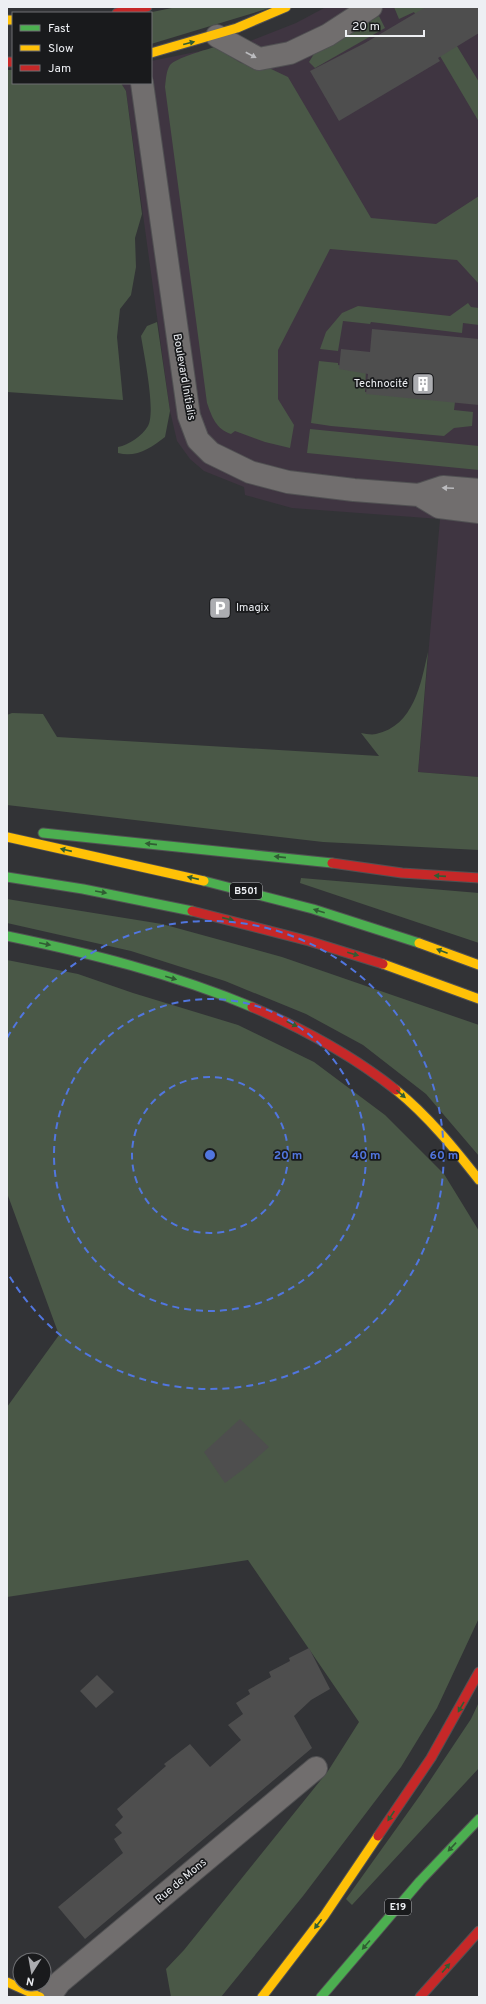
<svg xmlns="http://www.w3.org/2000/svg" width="486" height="2004" font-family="Overpass,sans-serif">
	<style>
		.industrial { fill: #3f3541 }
		.green { fill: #4a5847 }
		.building { fill: #4e4e4e }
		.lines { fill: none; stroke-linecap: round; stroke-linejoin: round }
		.street-casing { stroke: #515153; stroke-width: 24 }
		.fast-casing { stroke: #515153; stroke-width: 11 }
		.slow-casing { stroke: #515153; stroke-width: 11 }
		.jam-casing { stroke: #515153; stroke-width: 11 }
		.street { stroke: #716e6e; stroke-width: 22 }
		.fast { stroke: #4caf50; stroke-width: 9 }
		.slow { stroke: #ffc107; stroke-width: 9 }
		.jam { stroke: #c62828; stroke-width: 9 }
		.oneway { fill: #305d33 }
		.oneway2 { fill: #bbbbbe }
		.ring { fill: none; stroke: #5176df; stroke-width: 2; stroke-dasharray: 7 5 }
		.labels { text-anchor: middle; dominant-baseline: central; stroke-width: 3.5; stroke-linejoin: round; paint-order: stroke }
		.shield { fill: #191a1c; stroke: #adafb2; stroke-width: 1 }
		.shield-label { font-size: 10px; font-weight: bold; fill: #edeff3 }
		.street-label { font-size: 11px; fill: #edeff3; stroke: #191a1c }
		.poi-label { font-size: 11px; fill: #edeff3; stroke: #191a1c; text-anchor: end }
		.centre { fill: #5176df; stroke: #191a1c; stroke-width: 2 }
		.ring-label { font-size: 12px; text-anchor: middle; font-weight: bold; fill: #5176df; stroke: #191a1c; stroke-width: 3.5; stroke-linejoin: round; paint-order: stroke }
	</style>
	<rect width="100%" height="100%" fill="#323336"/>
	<path class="industrial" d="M326 7H479V777L418 772 440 519 292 508 245 495 244 487 204 471 190 459 177 441 170 411 126 91 121 83H151V61L250 41 296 23Z"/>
	<path class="green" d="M177 7H273L151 44V13H147Z
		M394 7H433L479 82V122L414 12 399 19Z
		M379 16 385 28 315 68 309 62 317 49Z
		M215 47 241 63 269 68 288 77 371 218 436 224 479 196V284L457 260 330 249 278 350V399L294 425 290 448 265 442 235 431 231 434C216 429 212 417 207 403L165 87C166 80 166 71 170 65 176 58 205 50 215 47Z
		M7 70H13V83H121L126 91 142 214 135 238 136 267 131 295 120 309 117 337 123 400 7 392Z
		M468 303 471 307 479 308V325L463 323 462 333 371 322 370 324 343 321 338 351 320 349 326 332 342 313 358 306 450 316Z
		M157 322 170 411 165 437C151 448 136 458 118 453V447C129 445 142 436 148 426 156 411 144 355 141 336L147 326Z
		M319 361 338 363V365L366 369 365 392 455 402 454 410 473 412 472 426 454 428 444 436 331 426 311 423Z
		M310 429 479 446V470L307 453Z
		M428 652 418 772 479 777V850L323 842 7 805V715L12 713 43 714 57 737 379 756 361 733C366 734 372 735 376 734 414 726 421 683 428 652Z
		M301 878 479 893V943L300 883Z
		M7 899 162 924 282 957 479 1025V1156L426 1094 363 1045 306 1014 225 981 131 951 7 923Z
		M7 960 78 974 133 993 238 1025 314 1062 385 1115 444 1174 479 1231V1618L437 1708 401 1767 303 1896 221 1997H171L166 1969 184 1950 328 1771 359 1722 248 1560 7 1597V1407L59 1335 7 1193Z
		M479 1702V1768L352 1905 346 1899 421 1794 471 1719Z"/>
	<path class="building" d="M426 7H479V33L438 58 440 61 339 121 310 71 365 43Z
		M372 329 479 339V405L366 394 368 374 339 369 341 349 370 352Z
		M240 1419 269 1447 245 1468 225 1483 204 1452Z
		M309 1648 330 1689 311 1700 294 1716 312 1748 85 1939 58 1907 123 1853 114 1839 122 1833 115 1825 123 1817 117 1809 166 1766 164 1764 190 1744 210 1767 241 1740 228 1725 243 1714 236 1703 250 1694 248 1690 271 1677 269 1672 290 1661 289 1658Z
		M97 1675 114 1692 96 1708 80 1691Z"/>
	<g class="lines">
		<g class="street-casing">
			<path id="street" d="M217 36 259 59 290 53 328 35 371 7
				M142 83 189 416 198 440 211 453 250 472 288 482 354 490 419 495 443 487 479 490
				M419 495 439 507 479 512
				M49 1997 60 1982 316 1768"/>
		</g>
		<g class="fast-casing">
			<path id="fast" d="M43 833 332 863
				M7 877 83 889 192 911
				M204 881 313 909 419 943
				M7 936C89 953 174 974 252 1007
				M321 1997 420 1881 479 1819"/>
		</g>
		<g class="slow-casing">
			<path id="slow" d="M7 20H13
				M151 53 237 28 286 7
				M7 837 204 881
				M419 943 479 965
				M383 964 479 999
				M396 1090C428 1116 454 1148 479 1180
				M7 1982 40 1997
				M262 1997 324 1916 378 1836"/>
		</g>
		<g class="jam-casing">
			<path id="jam" d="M117 13 147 7
				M7 62H13
				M332 863 402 873 479 878
				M192 911 309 941 383 964
				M252 1007C304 1029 352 1055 396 1090
				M378 1836 431 1758 479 1672
				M420 1997 479 1931"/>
		</g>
		<use href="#street" class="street"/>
		<use href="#fast" class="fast"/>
		<use href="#slow" class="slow"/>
		<use href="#jam" class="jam"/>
	</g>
	<defs><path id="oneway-solid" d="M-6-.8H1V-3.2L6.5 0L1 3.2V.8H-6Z"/></defs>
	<g class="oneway">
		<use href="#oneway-solid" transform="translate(189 43) rotate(-14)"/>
		<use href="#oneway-solid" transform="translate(151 844) rotate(-174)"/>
		<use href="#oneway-solid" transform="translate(66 850) rotate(-167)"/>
		<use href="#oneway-solid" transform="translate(280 857) rotate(-174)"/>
		<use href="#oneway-solid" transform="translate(440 876) rotate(-176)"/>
		<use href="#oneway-solid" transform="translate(193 878) rotate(-167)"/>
		<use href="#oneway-solid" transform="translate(101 892) rotate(10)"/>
		<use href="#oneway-solid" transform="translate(319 911) rotate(-163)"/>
		<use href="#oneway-solid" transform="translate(228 919) rotate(13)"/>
		<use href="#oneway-solid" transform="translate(45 944) rotate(12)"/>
		<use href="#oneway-solid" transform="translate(442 951) rotate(-159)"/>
		<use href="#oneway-solid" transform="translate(353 954) rotate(16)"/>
		<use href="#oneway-solid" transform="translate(171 978) rotate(16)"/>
		<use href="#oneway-solid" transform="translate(292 1024) rotate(26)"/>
		<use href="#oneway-solid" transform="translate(401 1094) rotate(40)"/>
		<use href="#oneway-solid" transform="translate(461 1707) rotate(120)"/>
		<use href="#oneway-solid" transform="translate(391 1816) rotate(124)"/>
		<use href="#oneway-solid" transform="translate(452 1847) rotate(133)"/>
		<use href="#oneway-solid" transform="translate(318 1924) rotate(127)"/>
		<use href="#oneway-solid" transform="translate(366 1945) rotate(131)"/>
		<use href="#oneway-solid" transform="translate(446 1968) rotate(-49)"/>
	</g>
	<g class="oneway2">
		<use href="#oneway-solid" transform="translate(251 55) rotate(28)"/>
		<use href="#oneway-solid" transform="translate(448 488) rotate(-177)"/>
	</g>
	<g class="ring">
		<circle cx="210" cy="1155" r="78"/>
		<circle cx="210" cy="1155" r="156"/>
		<path d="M7 1038A234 234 0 1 1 7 1272"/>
	</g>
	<defs>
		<g id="building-square" transform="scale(1.15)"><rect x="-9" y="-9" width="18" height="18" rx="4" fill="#acadb1" stroke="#191a1c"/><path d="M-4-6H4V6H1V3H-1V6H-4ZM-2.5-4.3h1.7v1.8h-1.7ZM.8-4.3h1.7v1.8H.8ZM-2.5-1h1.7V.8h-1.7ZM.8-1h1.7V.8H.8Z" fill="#fff"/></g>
		<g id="parking-square" transform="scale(1.15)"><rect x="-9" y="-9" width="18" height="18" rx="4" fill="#acadb1" stroke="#191a1c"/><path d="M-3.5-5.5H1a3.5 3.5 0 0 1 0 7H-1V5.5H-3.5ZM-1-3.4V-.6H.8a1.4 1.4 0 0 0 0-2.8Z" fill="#fff"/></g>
	</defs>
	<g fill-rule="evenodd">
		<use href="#building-square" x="423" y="384"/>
		<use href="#parking-square" x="220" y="608"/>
	</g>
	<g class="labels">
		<g class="shield">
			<rect x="230" y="883" width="32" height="16" rx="3"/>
			<rect x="385" y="1899" width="26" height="16" rx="3"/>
		</g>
		<g class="shield-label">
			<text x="246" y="891">B501</text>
			<text x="398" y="1907">E19</text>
		</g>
		<g class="street-label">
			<text transform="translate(184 377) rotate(80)">Boulevard Initialis</text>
			<text transform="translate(181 1881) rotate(-40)">Rue de Mons</text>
		</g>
		<g class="poi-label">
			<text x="408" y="384">Technocité</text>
			<text x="236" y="608" text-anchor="start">Imagix</text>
		</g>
	</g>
	<circle cx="210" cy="1155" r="6" class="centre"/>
	<g class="ring-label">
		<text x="288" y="1159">20 m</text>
		<text x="366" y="1159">40 m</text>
		<text x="444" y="1159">60 m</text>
	</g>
	<rect width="486" height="2004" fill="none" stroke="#edeff3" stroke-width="16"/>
	<rect x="12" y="12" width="140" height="72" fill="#191a1c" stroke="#6e6f72"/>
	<rect x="20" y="25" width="20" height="6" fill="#4caf50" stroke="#6e6f72"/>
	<text x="48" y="32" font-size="12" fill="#edeff3">Fast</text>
	<rect x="20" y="45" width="20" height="6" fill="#ffc107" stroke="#6e6f72"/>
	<text x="48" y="52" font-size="12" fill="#edeff3">Slow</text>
	<rect x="20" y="65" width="20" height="6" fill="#c62828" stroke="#6e6f72"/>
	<text x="48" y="72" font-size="12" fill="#edeff3">Jam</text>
	<g transform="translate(32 1972) rotate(191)"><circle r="19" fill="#191a1c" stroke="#6e6f72"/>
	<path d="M0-3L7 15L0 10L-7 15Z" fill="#acadb1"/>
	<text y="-6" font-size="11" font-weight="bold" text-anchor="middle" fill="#edeff3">N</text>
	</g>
	<path d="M346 30v6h78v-6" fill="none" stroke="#edeff3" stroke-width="2"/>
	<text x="352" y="30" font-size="12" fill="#edeff3" stroke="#191a1c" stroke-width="3" paint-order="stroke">20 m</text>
</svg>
